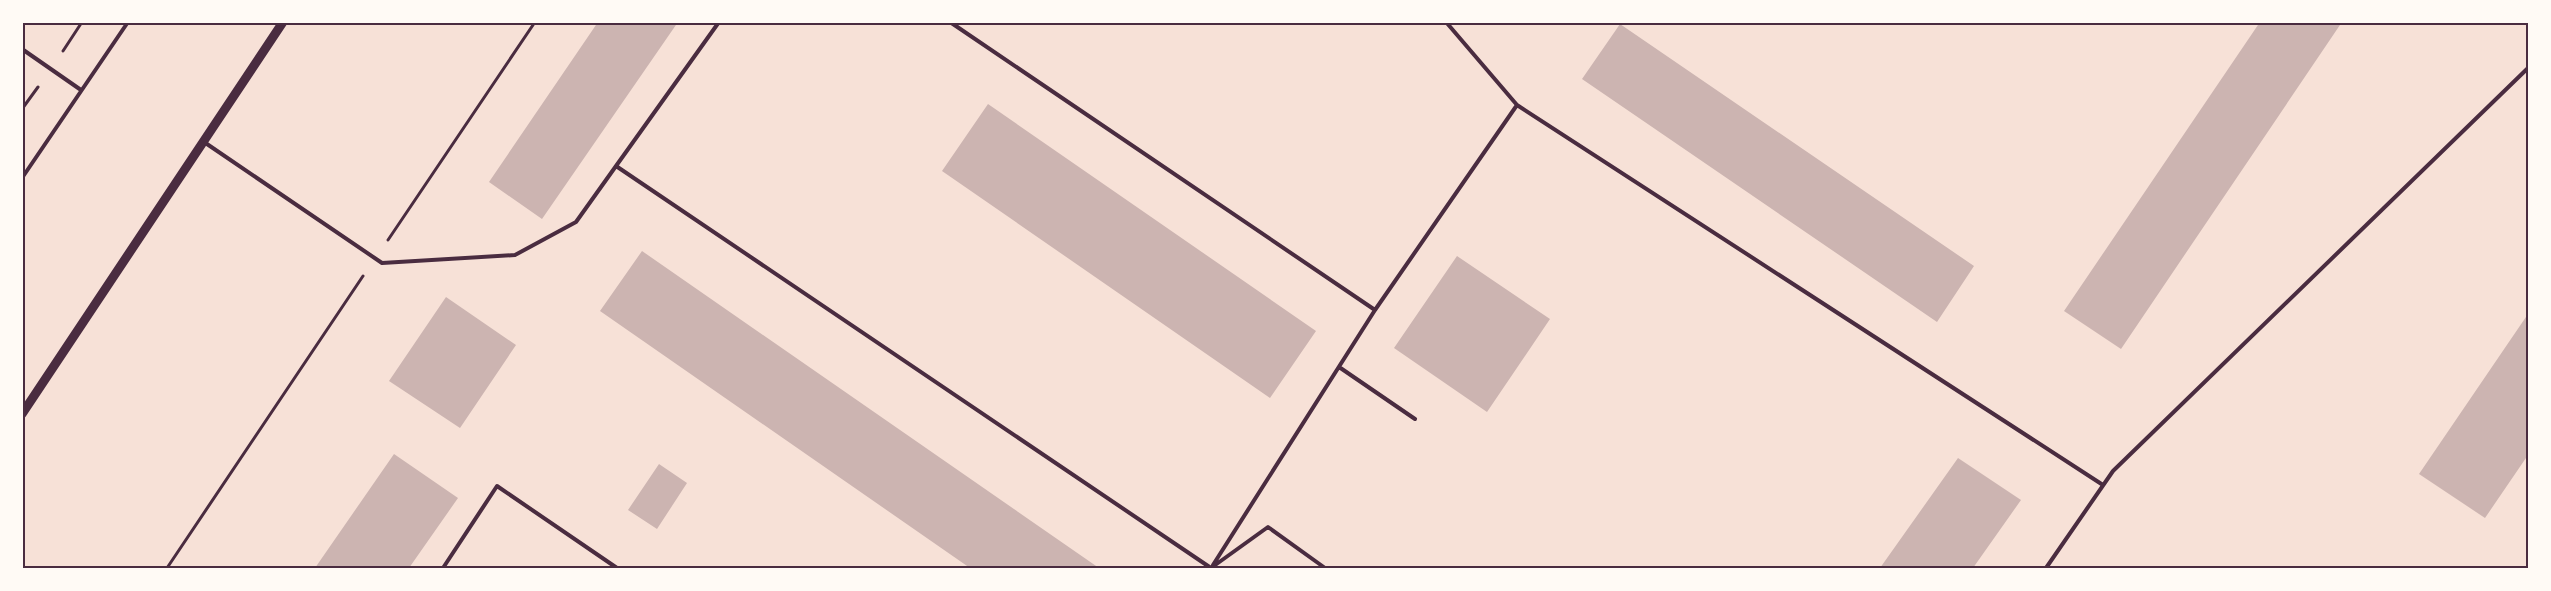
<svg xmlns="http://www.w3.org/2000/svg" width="2551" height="591" font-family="'Open Sans',sans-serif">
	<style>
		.building { fill: #ccb4b1 }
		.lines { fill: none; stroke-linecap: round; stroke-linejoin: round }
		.path { stroke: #4a2c40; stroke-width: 3 }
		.service { stroke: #4a2c40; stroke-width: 4 }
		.tertiary { stroke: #4a2c40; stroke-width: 9 }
		.neatline { fill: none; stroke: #4a2c40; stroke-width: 2 }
	</style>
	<rect width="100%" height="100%" fill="#f7e1d7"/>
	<path class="building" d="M598 22H678L542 219 489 182Z
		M2260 22H2342L2121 349 2064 311Z
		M1620 24 1974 266 1937 322 1582 79Z
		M988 104 1316 331 1270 398 942 171Z
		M642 251 1099 568H970L600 311Z
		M1457 256 1550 319 1487 412 1394 348Z
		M446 297 516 345 460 428 389 381Z
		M2528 314V455L2485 518 2419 474Z
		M394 454 458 498 409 568H315Z
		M1958 458 2021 500 1973 568H1880Z
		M659 464 687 483 657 529 628 510Z"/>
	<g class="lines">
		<path class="path" d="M63 51 82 22
			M22 109 38 87
			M388 240 535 22
			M167 568 363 276"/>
		<path class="service" d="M719 22 616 166 1211 568 1268 527 1325 568
			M950 22 1375 310 1213 565
			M22 49 81 90
			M1517 105 2103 485
			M204 142 382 263 515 255 576 222 616 166
			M22 178 128 22
			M1375 310 1517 105 1446 22
			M1339 367 1415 419
			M443 568 497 486 617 568
			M2046 568 2113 471 2528 68"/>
		<path class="tertiary" d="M22 414 283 22"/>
	</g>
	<rect width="2551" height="591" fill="none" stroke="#fffaf5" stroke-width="48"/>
	<rect x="24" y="24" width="2503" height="543" class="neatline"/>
</svg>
